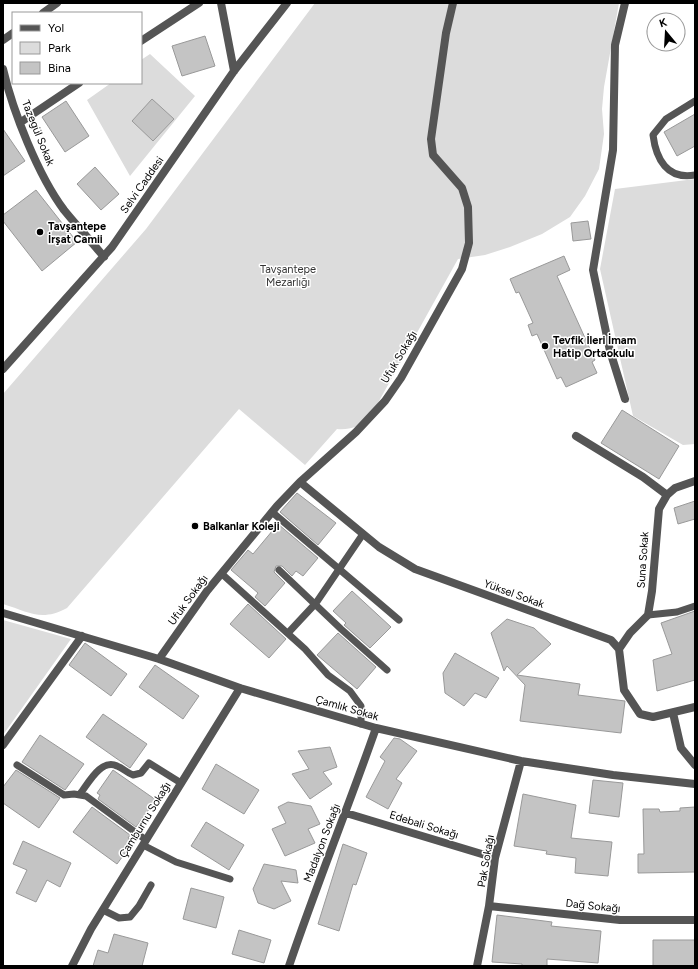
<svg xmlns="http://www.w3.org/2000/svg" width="698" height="969" font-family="Figtree,sans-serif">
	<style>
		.green { fill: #dcdcdc }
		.building { fill: #c4c4c4; stroke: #999 }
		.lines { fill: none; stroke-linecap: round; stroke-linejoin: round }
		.lane { stroke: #555; stroke-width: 7 }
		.street { stroke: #555; stroke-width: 8 }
		.poi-dot { fill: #000; stroke: #fff; stroke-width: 1.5 }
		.labels { text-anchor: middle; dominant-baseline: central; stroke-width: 3; stroke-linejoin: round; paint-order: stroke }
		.street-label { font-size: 11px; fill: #000; stroke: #fff }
		.poi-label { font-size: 11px; font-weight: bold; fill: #000; stroke: #fff; text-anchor: start }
		.park-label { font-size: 11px; fill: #333; stroke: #fff }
	</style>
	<rect width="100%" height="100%" fill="#fff"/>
	<path class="green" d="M315 3H619L604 87 602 109 604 134 599 169 585 196 570 217 542 234 510 247 485 255 458 259 369 419C358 427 350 430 337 429L305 465 239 409 67 608C41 622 29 612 3 604V394L146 229Z
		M150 54 195 96 130 176 87 100 111 83H141V60Z
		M695 179V444L683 445 633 416 600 269 615 189Z
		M3 620 71 639 3 735Z"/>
	<path class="building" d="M205 36 215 66 182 76 172 46Z
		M152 99 174 119 153 141 132 121Z
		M66 101 89 136 65 152 42 117Z
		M695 114V146L677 156 664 132Z
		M3 129 25 161 3 176Z
		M95 167 119 194 101 210 77 184Z
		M36 190 77 242 42 271 3 221V215Z
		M588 221 591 239 573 241 571 223Z
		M564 256 570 270 557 276 595 360 592 362 597 373 566 387 561 377 557 379 537 334 532 336 528 325 533 323 519 292 516 293 510 279Z
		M622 410 679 446 659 479 601 443Z
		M297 493 336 523 318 545 280 512Z
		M695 501V519L678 524 674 508Z
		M278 524 318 558 303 576 296 571 292 576 282 566H276L274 572 285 583 265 606 255 597 258 593 231 570 248 550 253 554Z
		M352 591 391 627 370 648 344 625 346 623 333 611Z
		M248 604 286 639 269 658 230 624Z
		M695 611V680L657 691 653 660 672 654 661 623Z
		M507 619 534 628 551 644 517 675 580 684 578 695 625 701 621 733 520 721 525 685 507 666 504 671 491 633Z
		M338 633 376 667 357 689 317 655Z
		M85 643 127 674 111 696 69 665Z
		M455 653 499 678 486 698 475 693 464 706 445 693 443 673Z
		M155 665 199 696 183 719 139 687Z
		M103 714 147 744 130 768 86 737Z
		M40 735 84 764 65 790 22 762Z
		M394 738 400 739 417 751 396 779 402 783 388 809 366 797 385 761 380 757Z
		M330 747 337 767 323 772 332 784 310 799 292 774 309 769 298 751Z
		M216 764 259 790 244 814 202 789Z
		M16 770 60 798 39 828 3 803V787Z
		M113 770 156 800 136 827 98 799 100 795 97 793Z
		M593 780 623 783 619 817 589 813Z
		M523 794 576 805 571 838 612 842 608 876 575 873 576 858 546 854 547 851 514 846Z
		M288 802 311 806 320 824 308 829 315 843 285 856 272 829 286 823 278 807Z
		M92 807 130 835 128 838 134 841 117 864 73 832Z
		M695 807V872L638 873V854H644L643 809H659L660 812 680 811V808Z
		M206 822 244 845 229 870 191 846Z
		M23 841 71 863 60 887 47 880 36 902 16 893 27 870 13 864Z
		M343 844 367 853 356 885 353 884 339 931 318 924Z
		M264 864 296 870 298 883 281 881 291 901 274 909 258 903 253 889Z
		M191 888 224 897 216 928 183 919Z
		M497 915 552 922 551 926 601 931 598 963 547 959V966H522V964L492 962Z
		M239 930 271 940 264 963 232 954Z
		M114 934 148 943 142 966H93L98 950 108 953Z
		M653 940H695V966H653Z"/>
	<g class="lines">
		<path class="lane" d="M695 101 666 119 653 135C656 159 667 180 695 175
			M272 512 399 620
			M279 570 341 629 387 670
			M222 574 305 649 328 675 350 691 361 706V724
			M648 615 677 612 695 606
			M288 633 316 603 363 534
			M17 765 64 795 74 794 86 796 146 840
			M80 794C88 784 101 758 117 766 123 768 127 773 133 775L141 773 149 763 181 783
			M143 845 176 862 230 879
			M103 910 119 918 130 917 139 906 151 885"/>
		<path class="street" d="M221 3 234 71
			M43 13 57 3
			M3 40 13 33
			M141 41 199 3
			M3 69C13 112 38 175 64 210 77 226 91 241 104 257
			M21 122 79 83
			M3 369 112 247 234 71 287 3
			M625 399 610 351 593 270 613 150 615 45 625 3
			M576 436 643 477 667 495
			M300 482 379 547 415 569 611 640 619 649 624 690 640 714 653 717 695 707
			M3 613 159 659 240 688 376 728 521 761 613 775 695 784
			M619 649 630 633 648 615 652 591 659 509 667 495 675 488 695 481
			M159 659 207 591 277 506 300 482 356 432 385 401 401 378 462 269 469 243 468 207 462 188 433 155 431 139 446 33 453 3
			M673 713 681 748 695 765
			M3 745 82 636
			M346 813 495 858
			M489 906 620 920H695
			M72 966 91 929 240 688
			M289 966C316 886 348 808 376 728
			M477 966 489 906 495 858 521 761"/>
	</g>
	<g class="poi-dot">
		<circle cx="40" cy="232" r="4"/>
		<circle cx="545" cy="346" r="4"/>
		<circle cx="195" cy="526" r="4"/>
	</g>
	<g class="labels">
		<g class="street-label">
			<text transform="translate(38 133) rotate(68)">Tazegül Sokak</text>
			<text transform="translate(142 185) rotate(-55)">Selvi Caddesi</text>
			<text transform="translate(399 357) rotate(-59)">Ufuk Sokağı</text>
			<text transform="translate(643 560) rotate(-86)">Suna Sokak</text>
			<text transform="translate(514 594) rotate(20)">Yüksel Sokak</text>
			<text transform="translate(188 600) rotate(-54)">Ufuk Sokağı</text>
			<text transform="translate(347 708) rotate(16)">Çamlık Sokak</text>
			<text transform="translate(145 820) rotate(-58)">Çamburnu Sokağı</text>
			<text transform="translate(424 825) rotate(17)">Edebali Sokağı</text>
			<text transform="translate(322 843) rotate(-69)">Madalyon Sokağı</text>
			<text transform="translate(486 861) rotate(-80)">Pak Sokağı</text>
			<text transform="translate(593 906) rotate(6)">Dağ Sokağı</text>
		</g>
		<g class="poi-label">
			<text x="48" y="226">Tavşantepe<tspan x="48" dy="13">İrşat Camii</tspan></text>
			<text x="553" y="340">Tevfik İleri İmam<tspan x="553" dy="13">Hatip Ortaokulu</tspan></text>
			<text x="203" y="526">Balkanlar Koleji</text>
		</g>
		<g class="park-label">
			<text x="288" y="269">Tavşantepe<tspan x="288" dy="13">Mezarlığı</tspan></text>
		</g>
	</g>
	<rect width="698" height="969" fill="none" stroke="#000000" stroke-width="8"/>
	<rect x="12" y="12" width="130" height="72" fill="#ffffff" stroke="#999999"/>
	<rect x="20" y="25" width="20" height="6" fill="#555555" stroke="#999999"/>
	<text x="48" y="32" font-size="12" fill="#000000">Yol</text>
	<rect x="20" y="42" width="20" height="12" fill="#dcdcdc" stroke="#999999"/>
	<text x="48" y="52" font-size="12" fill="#000000">Park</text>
	<rect x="20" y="62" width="20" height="12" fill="#c4c4c4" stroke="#999999"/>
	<text x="48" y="72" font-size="12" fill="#000000">Bina</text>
	<g transform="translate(666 32) rotate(342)"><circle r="19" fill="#ffffff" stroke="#999999"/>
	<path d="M0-3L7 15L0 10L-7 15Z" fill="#000000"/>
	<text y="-6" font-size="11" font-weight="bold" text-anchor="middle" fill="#000000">K</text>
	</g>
</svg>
